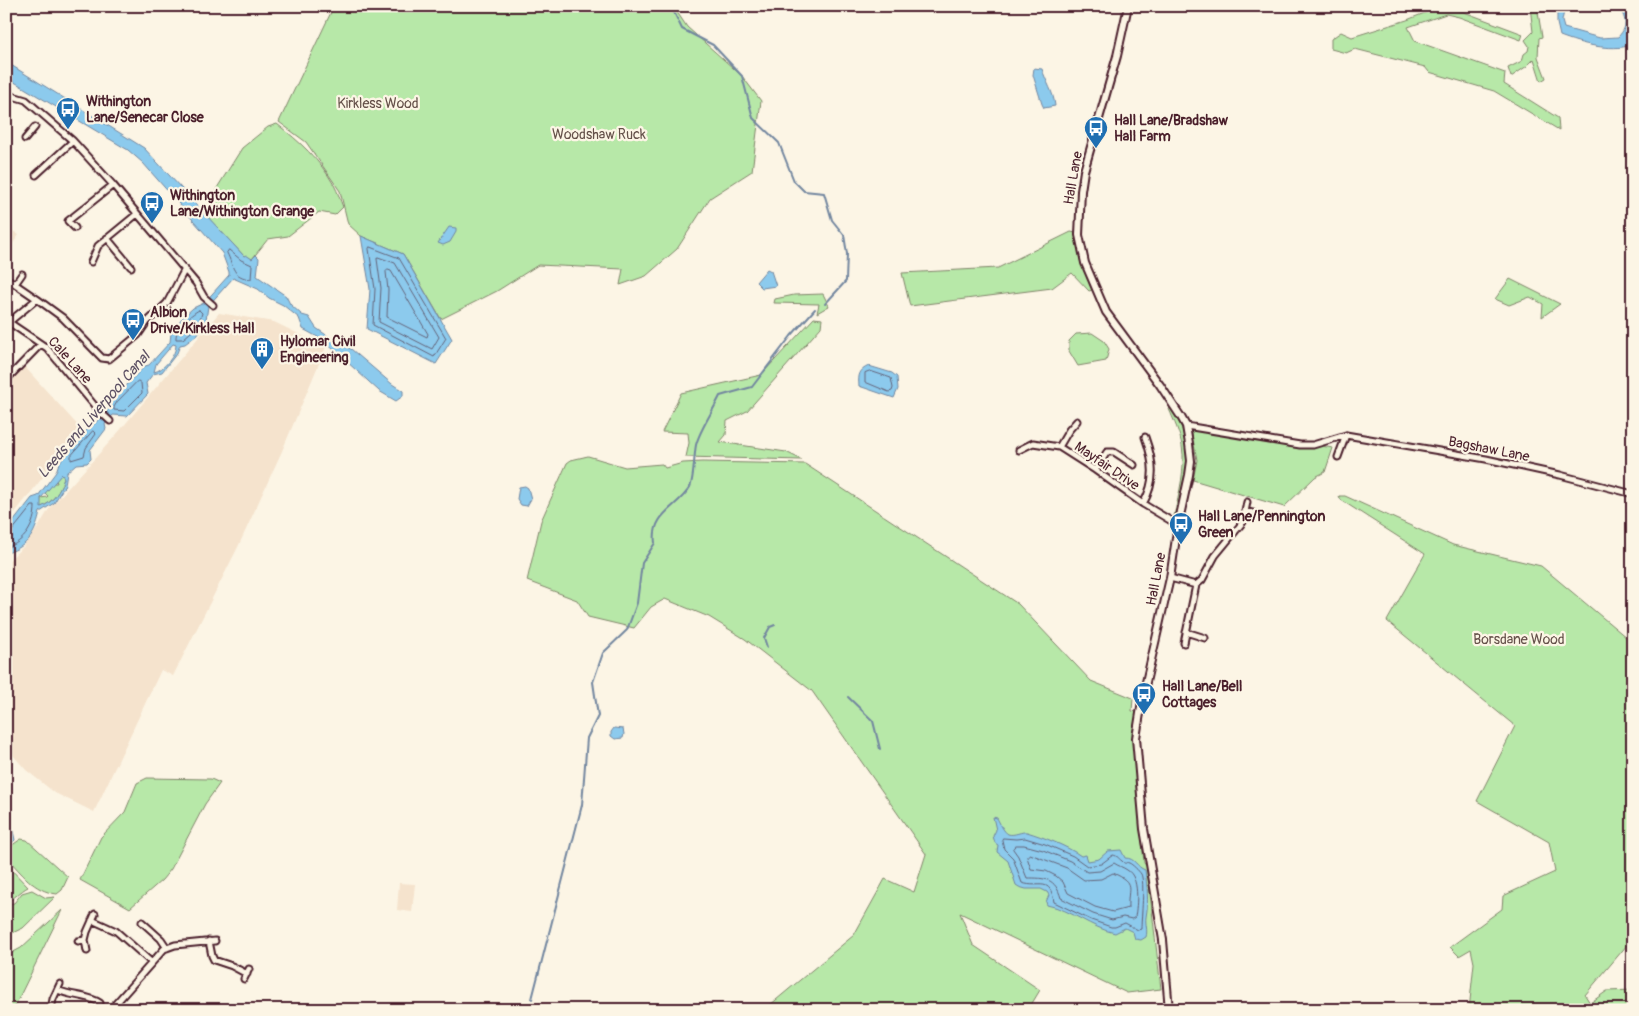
<svg xmlns="http://www.w3.org/2000/svg" width="1639" height="1016" font-family="Pangolin,sans-serif">
	<style>
		.built { fill: #f5e3cd }
		.green { fill: #b7e8a8; stroke: #80846a }
		.water { fill: #8ccaed; stroke: #72869f; fill-rule: evenodd }
		.lines { fill: none; stroke-linecap: round; stroke-linejoin: round }
		.shore { stroke: #646379; stroke-width: 1 }
		.stream { stroke: #72869f; stroke-width: 2 }
		.minor-casing { stroke: #4a1f2b; stroke-width: 9 }
		.tertiary-casing { stroke: #4a1f2b; stroke-width: 10 }
		.minor { stroke: #fcf5e5; stroke-width: 5 }
		.tertiary { stroke: #fcf5e5; stroke-width: 6 }
		.labels { text-anchor: middle; dominant-baseline: central; stroke-width: 4.5; stroke-linejoin: round; paint-order: stroke }
		.poi-label { font-size: 14px; font-weight: bold; fill: #4a1f2b; stroke: #fcf5e5; text-anchor: start }
		.park-label { font-size: 14px; fill: #65514a; stroke: #fcf5e5 }
		.street-label { font-size: 14px; fill: #4a1f2b; stroke: #fcf5e5 }
		.water-label { font-size: 15px; font-style: italic; fill: #5e5265; stroke: #fcf5e5 }
	</style>
	<rect width="100%" height="100%" fill="#fcf5e5"/>
	<filter id="ink" filterUnits="userSpaceOnUse"><feTurbulence type="fractalNoise" baseFrequency=".02" numOctaves="2"/><feDisplacementMap in="SourceGraphic" scale="10" xChannelSelector="R" yChannelSelector="G"/><feConvolveMatrix kernelMatrix="1 2 1 2 8 2 1 2 1" color-interpolation-filters="sRGB"/></filter>
	<g filter="url(#ink)">
		<path class="built" d="M6 226 19 235 6 253Z
			M219 313 274 322 326 347 282 451 238 547 173 676 161 670 94 812 55 793 26 770 6 747V563L24 546 39 526 49 509 116 435Z
			M24 366 81 429 6 524V386Z
			M399 883 415 884 412 912 397 910Z"/>
		<path class="green" d="M334 6H673L687 27 742 76 761 101 752 171 710 198 677 249 646 276 620 285 623 269 538 265 497 291 441 319 403 254 361 236 348 224 340 191 306 142 279 122Z
			M1442 6H1448L1523 34 1521 40 1459 17 1446 14 1408 27 1415 41 1505 73 1504 84 1558 118 1559 130 1494 91 1429 72 1425 67 1355 49 1346 53 1331 49V39L1341 32 1352 37 1407 20Z
			M1530 6H1537L1542 37 1539 38 1538 57 1546 78 1541 81 1534 59 1527 66 1511 77 1508 68 1522 61 1524 54 1528 51 1529 46 1525 40 1533 32Z
			M277 124C299 141 320 160 334 185 338 192 340 200 343 207L335 215 319 212 288 236 268 239 252 259 244 256 208 218 214 209 217 188 242 148 268 127Z
			M1071 232 1076 233 1080 260 1092 290 1089 291 1072 273 1052 288 910 306 902 273 998 268Z
			M1510 279 1560 304 1542 317 1543 304 1530 297 1509 305 1495 299Z
			M823 294 829 306 817 313 819 304 774 303 775 299 794 295Z
			M814 318 822 319 821 327 747 411 727 421 726 435 720 442 786 452 802 460 686 457 689 443 688 433 662 432 681 393 761 375Z
			M1092 333 1104 341 1109 349 1106 361 1078 366 1069 351V341L1076 334Z
			M1172 406C1195 450 1187 469 1177 515L1174 516C1179 493 1186 468 1182 446 1180 433 1174 421 1169 409Z
			M1191 429 1301 447 1321 446 1333 448 1325 472 1315 477 1284 507 1193 480 1197 460Z
			M588 456 625 467 662 464 665 468 683 463 702 462 805 464 1018 604 1091 681 1133 698 1132 711 1137 712 1132 734 1133 747 1144 863 1147 867 1161 989 1127 993 960 913 973 945 1040 990 1028 1010H764L854 935 885 879 914 892 926 854 812 691 745 639 709 617 665 599 651 607 634 628 588 617 577 600 527 581 541 521 567 463 571 460Z
			M62 474 64 478C61 491 53 502 40 508L41 498 47 497 48 496 45 493 53 483H57L56 480Z
			M1339 496H1345L1453 545 1541 566 1633 643V938L1585 995 1590 1003 1607 991 1633 990V1010H1469L1474 963 1471 949 1459 956 1450 947 1502 909 1503 896 1555 872 1549 842 1477 801 1515 726 1387 621 1425 554 1341 500Z
			M147 778 211 779 220 783 205 804 171 869 162 880 130 908 80 880 101 837 125 812 137 783Z
			M21 839 27 840 68 877 62 890 57 894C33 891 22 873 6 857V847L11 846Z
			M6 864 28 887C20 891 15 899 6 901Z
			M32 890 46 898 55 897 23 928 6 936V904L14 903 22 893Z
			M62 910 13 1010H6V956L21 948Z"/>
		<path class="water" d="M1557 6H1565L1562 21 1564 28 1600 38 1618 37C1630 24 1624 20 1620 6H1630L1633 13 1632 45C1610 52 1581 44 1560 36L1557 23Z
			M6 62 144 148 244 256 246 255 252 259 256 255 259 258 257 276 286 296 290 304 302 315 309 317 316 328 341 345 351 349 392 384 403 391V396L396 401 379 391 323 340 303 329 299 318 283 305 269 298 258 289 233 278 208 306 206 320 202 328 197 335 185 344 180 345 177 353 162 372 153 374 146 383 148 394 127 416 113 415 105 424 106 429 90 450 91 459 87 463 76 464 67 472 65 485 54 503 40 512C36 532 29 546 7 553L6 557V531L32 498 38 496 56 472 59 463 85 432 105 414 113 398 145 366 149 365 170 342 171 333 182 318 193 308 204 303 229 275V272L222 253 143 163 128 150 6 77ZM173 344 176 345C176 355 164 370 154 372L156 364ZM62 474 64 478C61 490 53 503 41 507V498Z
			M1034 68 1042 69C1046 82 1054 93 1055 106L1044 108 1042 104 1033 75Z
			M449 227 456 228V232L450 242 443 245 438 243Z
			M361 236 403 254 452 339 436 364 367 329 370 289Z
			M767 269 771 271 776 286 762 288 756 282Z
			M869 366 892 373 897 377 898 389 894 398 859 386C858 375 859 370 869 366Z
			M525 486 528 488 531 499 527 506 521 505 517 499 519 487Z
			M614 728 623 729 624 734 623 738 615 739 611 736V732Z
			M993 817 997 818C999 822 1004 832 1008 834 1014 836 1022 831 1027 832 1043 837 1067 846 1081 856L1086 855 1088 861 1099 859 1108 851 1121 850 1125 858C1136 858 1136 867 1145 870 1147 886 1149 901 1146 917 1145 924 1148 930 1146 937L1141 940 1135 939 1133 932 1125 928 1115 933C1091 928 1072 910 1047 905L1046 902 1049 895 1047 892 1041 889H1026L1019 887 1016 885 1008 861 997 852 998 845 995 843 993 836 996 830Z
			M6 823 13 831 15 840 10 845 6 843Z"/>
		<g class="lines">
			<path class="shore" d="M370 247 399 258 446 338 434 357 373 325 375 289 369 249Z
				M229 250 241 260 252 265 251 279C232 277 234 267 227 253Z
				M378 257 395 263 439 337 432 349 379 322 381 288 377 259Z
				M388 270 391 271 428 334 427 337 387 317 388 290 386 272Z
				M199 310 202 313 198 326 183 339H176C175 328 190 315 199 310Z
				M870 371 891 378 893 388 892 391 889 392 865 382V373Z
				M138 381 141 383 142 393 124 411 114 410V407L117 402Z
				M93 431 96 434 86 448 84 456 71 460V456Z
				M6 533 12 531 32 506H35C35 525 25 542 6 548
				M1003 838 1016 839 1025 838 1045 844 1073 856 1087 866 1101 864 1113 855C1118 856 1118 858 1122 861 1127 866 1124 861 1129 863 1132 864 1139 871 1141 874 1145 882 1141 918 1141 929L1138 930 1125 923 1115 927H1111L1091 920 1054 902C1050 876 1040 889 1022 883L1013 858 1004 849 1002 840Z
				M1016 845H1024L1043 850 1070 861 1087 872 1100 871 1114 863C1118 866 1123 867 1127 870 1140 877 1137 905 1135 917L1132 919 1123 917 1112 920 1093 914 1061 898C1055 878 1046 878 1027 878L1018 856 1013 849Z
				M1030 854 1067 868 1084 880 1101 879 1113 873C1136 883 1127 887 1128 908L1113 912 1095 907 1068 893 1063 882 1056 876 1046 871 1031 869 1027 857Z"/>
			<path class="stream" d="M671 6 682 29 713 45 742 76 753 118 779 143 794 181 804 191 824 193 832 220 844 235 847 254 846 281 825 304
				M767 647 764 638 770 627 775 625
				M848 697 873 721 880 749
				M532 999 582 805 587 738 598 716 593 682 603 653 627 630 637 603 642 563 655 543C651 513 678 508 690 487 694 479 694 455 696 445 699 431 714 409 720 396L752 387 791 336 815 309"/>
			<g class="minor-casing">
				<path id="minor" d="M6 94 26 100 73 141 113 185 196 283 204 297 213 305
					M25 139 35 127
					M36 175 73 141
					M75 228 68 221 113 185
					M107 238 131 267
					M91 262 98 246 137 214
					M22 274 15 284 37 299
					M6 278 15 284
					M7 321 47 348 99 411 110 421
					M9 322 37 299 63 318 102 358 109 359 138 335 147 322 167 303 185 269
					M6 380 41 344
					M1186 426 1300 445H1313L1346 435 1486 459 1560 475 1633 494
					M1059 447 1069 430 1077 421
					M1019 450 1033 443 1059 447 1095 470 1143 504 1178 525
					M1338 457 1346 435
					M1095 470 1107 452H1114L1134 465
					M1143 504C1156 481 1154 462 1145 437
					M1245 511 1253 513
					M1170 578 1196 585
					M1186 632 1205 638
					M1184 643 1196 585 1202 580 1215 556 1243 522 1247 502
					M92 920 116 931 151 962
					M142 922 161 939 167 948
					M85 940 87 932 95 914
					M78 941 85 940 87 951
					M209 941 212 956 214 960 232 966 247 974
					M244 979 249 969
					M58 990C72 997 86 994 100 1003
					M51 1010 53 999 60 984
					M110 1010 164 949 175 945 215 941"/>
			</g>
			<g class="tertiary-casing">
				<path id="tertiary" d="M1128 6 1117 56 1084 171 1081 191 1079 235 1085 263 1106 312 1160 385 1181 417 1186 426 1189 444 1191 461 1189 475 1178 525 1170 578 1143 695 1136 738 1144 829 1163 940 1169 1010"/>
			</g>
			<use href="#minor" class="minor"/>
			<use href="#tertiary" class="tertiary"/>
		</g>
	</g>
	<defs>
		<g id="bus-pin" transform="scale(1.25)"><path d="M0 17L-7.5 6A9.5 9.5 0 1 1 7.5 6Z" fill="#1f6fb2" stroke="#fcf5e5"/><path d="M-5-6H5V4H4V6H2V4H-2V6H-4V4H-5ZM-3.5-4V0h7V-4ZM-3.5 1.2v1.5H-2V1.2ZM2 1.2v1.5H3.5V1.2Z" fill="#fff"/></g>
		<g id="building-pin" transform="scale(1.25)"><path d="M0 17L-7.5 6A9.5 9.5 0 1 1 7.5 6Z" fill="#1f6fb2" stroke="#fcf5e5"/><path d="M-4-6H4V6H1V3H-1V6H-4ZM-2.5-4.3h1.7v1.8h-1.7ZM.8-4.3h1.7v1.8H.8ZM-2.5-1h1.7V.8h-1.7ZM.8-1h1.7V.8H.8Z" fill="#fff"/></g>
	</defs>
	<g fill-rule="evenodd">
		<use href="#bus-pin" x="68" y="109"/>
		<use href="#bus-pin" x="1096" y="128"/>
		<use href="#bus-pin" x="152" y="203"/>
		<use href="#bus-pin" x="133" y="320"/>
		<use href="#building-pin" x="262" y="349"/>
		<use href="#bus-pin" x="1181" y="524"/>
		<use href="#bus-pin" x="1144" y="694"/>
	</g>
	<g class="labels">
		<g class="poi-label">
			<text x="86" y="101">Withington<tspan x="86" dy="16">Lane/Senecar Close</tspan></text>
			<text x="1114" y="120">Hall Lane/Bradshaw<tspan x="1114" dy="16">Hall Farm</tspan></text>
			<text x="170" y="195">Withington<tspan x="170" dy="16">Lane/Withington Grange</tspan></text>
			<text x="150" y="312">Albion<tspan x="150" dy="16">Drive/Kirkless Hall</tspan></text>
			<text x="280" y="341">Hylomar Civil<tspan x="280" dy="16">Engineering</tspan></text>
			<text x="1198" y="516">Hall Lane/Pennington<tspan x="1198" dy="16">Green</tspan></text>
			<text x="1162" y="686">Hall Lane/Bell<tspan x="1162" dy="16">Cottages</tspan></text>
		</g>
		<g class="park-label">
			<text x="378" y="103">Kirkless Wood</text>
			<text x="599" y="134">Woodshaw Ruck</text>
			<text x="1519" y="639">Borsdane Wood</text>
		</g>
		<g class="street-label">
			<text transform="translate(1073 178) rotate(-80)">Hall Lane</text>
			<text transform="translate(70 360) rotate(48)">Cale Lane</text>
			<text transform="translate(1489 449) rotate(11)">Bagshaw Lane</text>
			<text transform="translate(1107 466) rotate(34)">Mayfair Drive</text>
			<text transform="translate(1156 579) rotate(-79)">Hall Lane</text>
		</g>
		<g class="water-label">
			<text transform="translate(94 415) rotate(-49)">Leeds and Liverpool Canal</text>
		</g>
	</g>
	<rect width="1639" height="1016" fill="none" stroke="#fcf5e5" stroke-width="25"/>
	<rect x="12" y="12" width="1614" height="991" fill="none" stroke="#4a1f2b" stroke-width="2" filter="url(#ink)"/>
</svg>
